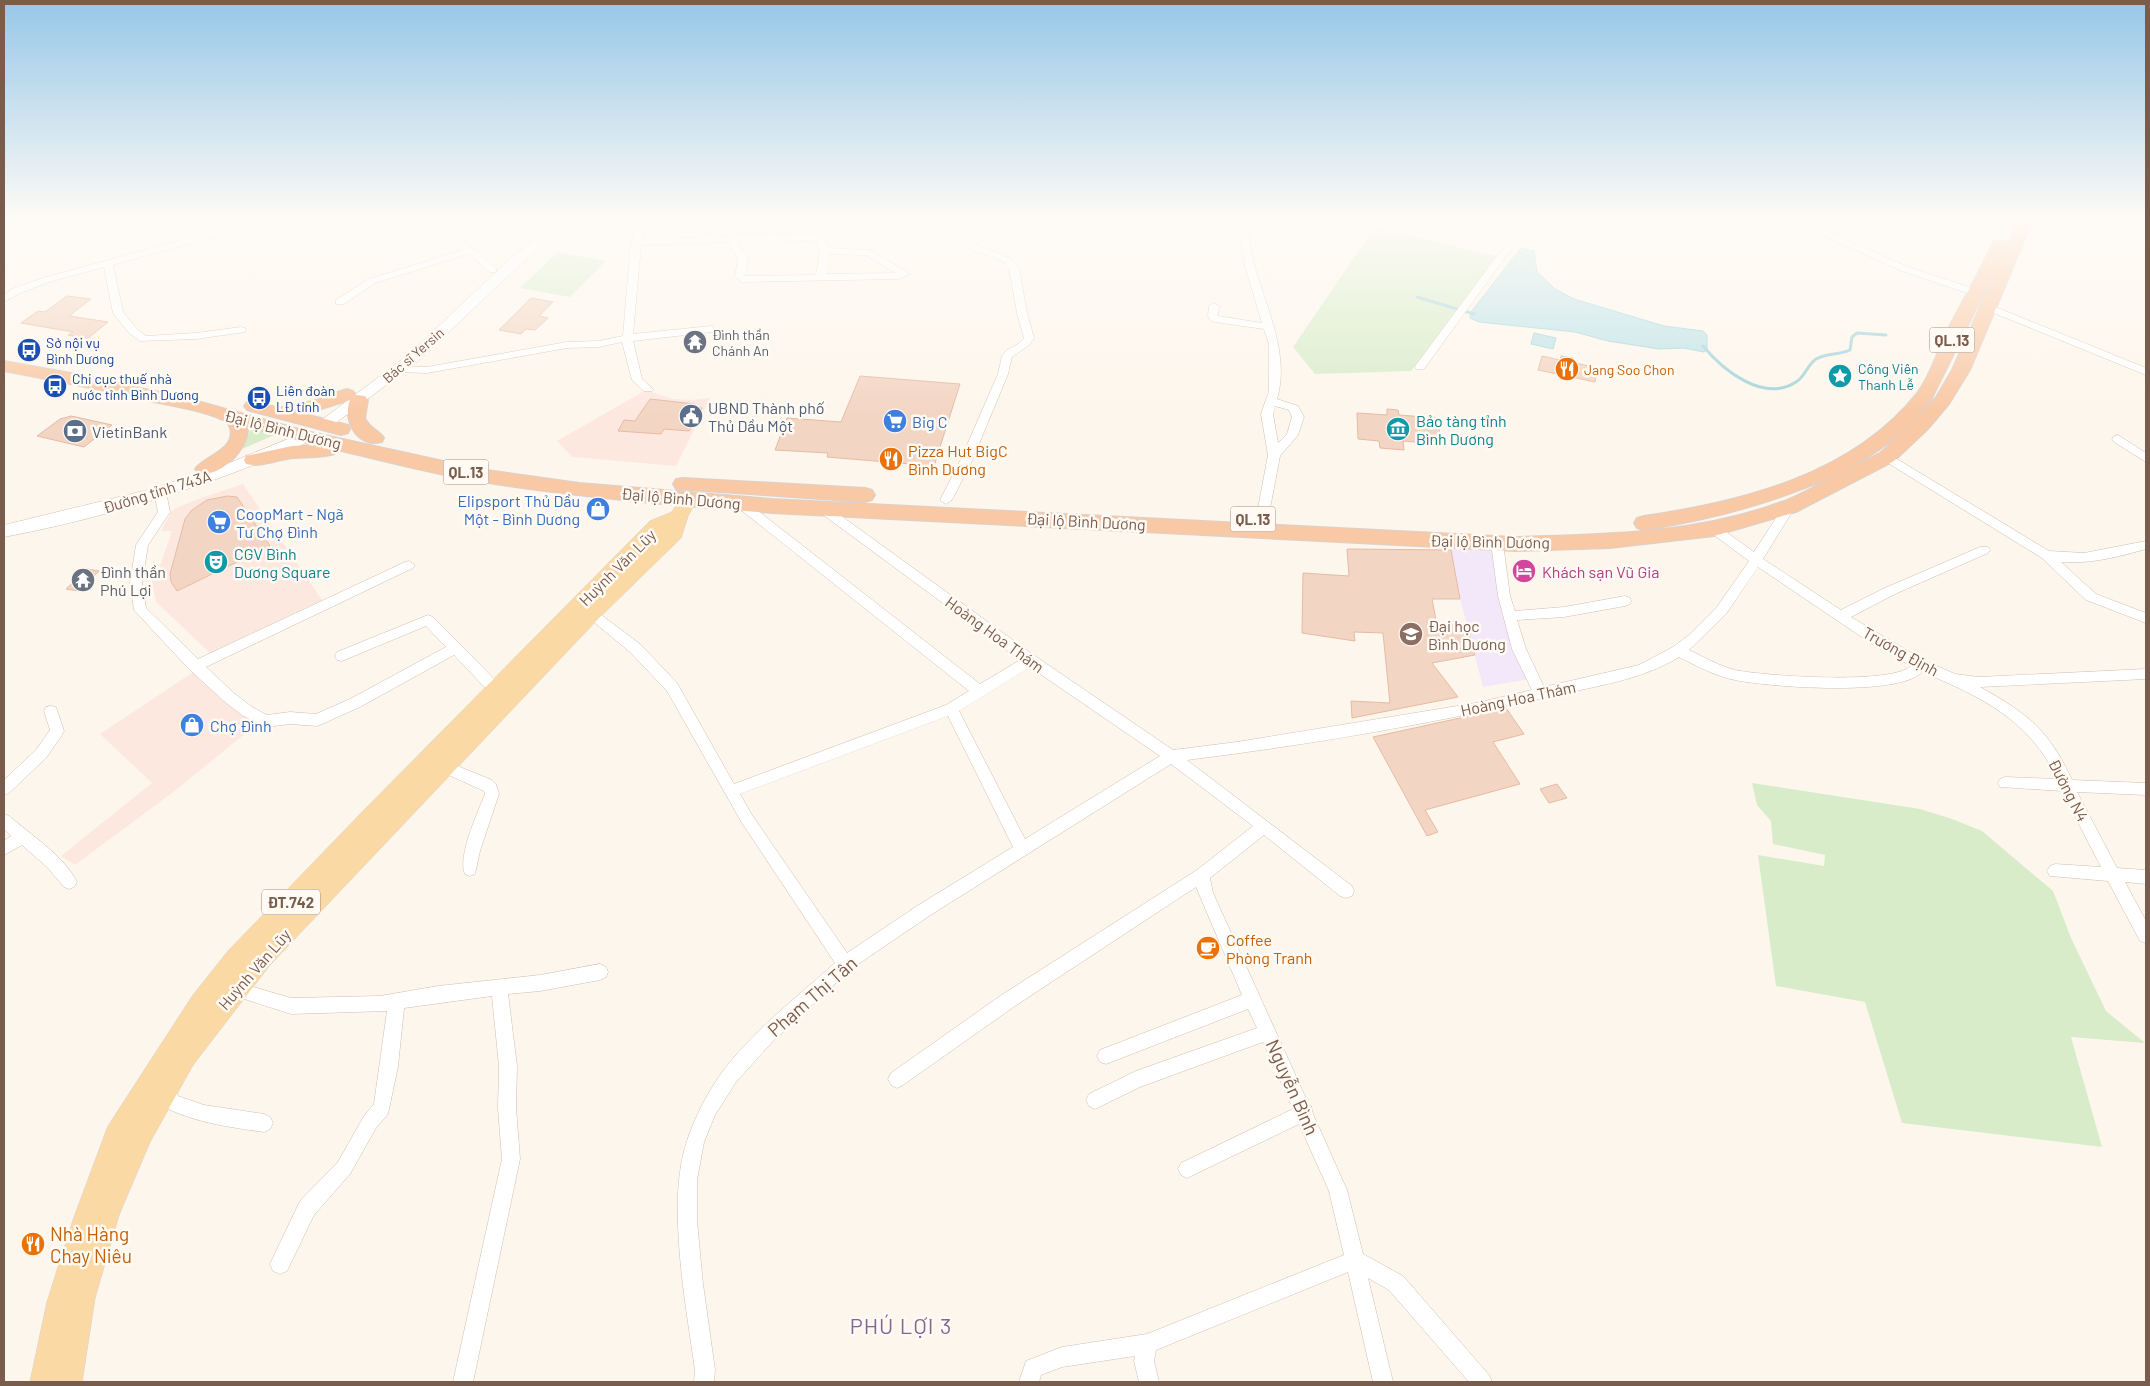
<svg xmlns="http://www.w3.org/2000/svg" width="2150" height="1386" font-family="Barlow,sans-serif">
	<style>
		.commercial { fill: #fde8e0 }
		.education { fill: #f3e8fa }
		.green { fill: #d8ecc9 }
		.water { fill: #bfe3e8; stroke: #a5d3da }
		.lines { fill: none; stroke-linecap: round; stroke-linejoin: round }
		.stream { stroke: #a5d3da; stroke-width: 3 }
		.building { fill: #f3d5c3; stroke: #e6bba3 }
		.minor-casing { stroke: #d1beb0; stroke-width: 1 }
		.secondary-casing { stroke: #d6c0b0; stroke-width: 1 }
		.primary-casing { stroke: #dad1cd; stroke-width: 1 }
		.trunk-casing { stroke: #dad1cd; stroke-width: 2 }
		.minor { fill: #fff; fill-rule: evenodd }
		.secondary { fill: #fff; fill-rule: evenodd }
		.primary { fill: #fbd9a5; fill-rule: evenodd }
		.trunk { fill: #f9c8a4; fill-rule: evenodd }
		.labels { text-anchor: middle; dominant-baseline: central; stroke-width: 5; stroke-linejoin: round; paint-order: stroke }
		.far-worship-label { font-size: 14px; fill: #5b616d; stroke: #fffaf3; text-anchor: start }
		.far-transit-label { font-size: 14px; fill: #164399; stroke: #fffaf3; text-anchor: start }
		.far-street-label { font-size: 14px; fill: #7a5c4d; stroke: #fffaf3 }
		.far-culture-label { font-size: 14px; fill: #0d838f; stroke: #fffaf3; text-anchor: start }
		.far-food-label { font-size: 14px; fill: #c56008; stroke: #fffaf3; text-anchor: start }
		.shield { fill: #fffaf3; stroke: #a28b7f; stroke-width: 1 }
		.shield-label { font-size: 15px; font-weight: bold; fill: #7a5c4d }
		.service-label { font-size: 16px; fill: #4e5e75; stroke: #fffaf3; text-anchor: start }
		.culture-label { font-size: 16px; fill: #0d838f; stroke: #fffaf3; text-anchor: start }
		.shop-label { font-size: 16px; fill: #366cbe; stroke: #fffaf3; text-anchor: start }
		.street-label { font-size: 16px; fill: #7a5c4d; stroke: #fffaf3 }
		.food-label { font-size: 16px; fill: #c56008; stroke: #fffaf3; text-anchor: start }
		.worship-label { font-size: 16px; fill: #5b616d; stroke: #fffaf3; text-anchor: start }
		.hotel-label { font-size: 16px; fill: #b23c85; stroke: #fffaf3; text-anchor: start }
		.education-label { font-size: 16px; fill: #785e54; stroke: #fffaf3; text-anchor: start }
		.near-street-label { font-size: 19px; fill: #7a5c4d; stroke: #fffaf3 }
		.near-food-label { font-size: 19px; fill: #c56008; stroke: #fffaf3; text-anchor: start }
		.near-quarter-label { font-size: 22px; letter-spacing: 1px; fill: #846695; stroke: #fffaf3 }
	</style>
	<rect width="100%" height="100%" fill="#fdf6ec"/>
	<path class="commercial" d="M646 390 673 399 691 400 710 398 676 466 572 457 557 441Z
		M243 484 322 600 210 653 156 602 150 572 159 569 172 531H161L171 512 176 508 198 499Z
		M195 671 257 724 176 790 75 865 61 856 152 783 100 734Z"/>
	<path class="education" d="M651 220H827V221L823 229 647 237Z
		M1451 549 1492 551 1530 679 1483 687 1460 598Z"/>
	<path class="green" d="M1375 227 1503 258 1411 371 1315 374 1293 347Z
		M558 252 606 261 570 297 520 288Z
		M251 428 277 434 242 449Z
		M1752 783 1920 809 1952 819 1982 831 2053 891 2071 938 2106 1011 2145 1043 2071 1037 2102 1147 1902 1123 1865 1002 1776 986 1758 855 1824 866 1825 855 1773 844 1771 821 1757 805Z"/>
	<path class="water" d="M1521 248 1534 251 1537 272 1555 289 1574 299 1664 326 1703 331 1707 335V349L1704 352 1684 348 1659 349 1608 341 1575 332 1479 322 1470 318 1471 312Z
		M1534 333 1556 338 1553 349 1531 344Z"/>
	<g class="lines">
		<path class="stream" d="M1417 297 1474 314
			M1703 346C1723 370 1763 403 1796 382 1805 377 1807 365 1816 359 1826 353 1840 355 1850 350L1852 337 1857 333 1886 335"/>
	</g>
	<path class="building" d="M67 296 91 299 69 316 108 322 87 339 68 335 73 332 21 323 38 311 45 312Z
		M531 298 553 302 539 316 548 318 535 330 526 329 521 334 499 330Z
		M690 336H704L699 348 686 347Z
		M1542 356 1560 360 1561 356 1573 358 1572 362 1597 368 1595 382 1538 370Z
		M860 376 960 384 934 466 827 457 828 453 775 450 787 418 841 422Z
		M650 399 695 404 693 408H702L689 431 664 429 661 434 618 431 624 420 635 421Z
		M1387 409 1398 410 1399 415 1438 418 1441 444 1403 441 1404 450 1380 448 1379 441 1358 439 1357 413 1387 415Z
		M71 416 76 417 112 425 84 447 37 436 60 419Z
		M227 496 237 497 270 546 177 591 171 582 170 574 185 519 192 510 207 500Z
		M1347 549 1451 550 1460 599H1432L1437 625H1467L1475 655 1432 663 1458 697 1352 718 1351 701 1390 703 1383 633 1354 632 1355 641 1302 633 1303 573 1349 576Z
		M87 569 99 571 79 591 66 589Z
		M1506 708 1524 734 1493 742 1520 784 1425 810 1438 832 1427 836 1373 737Z
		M1557 784 1567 798 1549 803 1540 789Z"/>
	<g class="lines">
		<g class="minor-casing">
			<path id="minor" d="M217 220H227L229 227 217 236 113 265 123 312 137 329 146 336 196 333 241 327 245 328 246 330 245 332 196 339 140 341 129 333 113 313 104 267 49 282 20 293 4 302V295L12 289 43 278 211 232 219 226Z
				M429 220H439L496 268V272H490L468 254 375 283 344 304H336V300L369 279 463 250Z
				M636 220H646L642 239 811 234 823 237 829 248 870 250 910 274 899 279 742 282 735 277 738 259 728 242 641 245 633 334 711 326 716 329 711 332 633 341 642 379 653 389 652 391H644L632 380 622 342 599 347 567 348 427 373 399 372 394 369 399 366 427 367 567 342 599 341 623 336 630 253ZM811 240 816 241 820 251 816 275 745 276 748 259 737 242ZM829 254 865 255 896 273 826 274Z
				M956 220H966C964 257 1004 244 1019 268L1027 313 1034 338 1029 345 1012 357 1008 374 972 461 952 500 946 504 940 500 960 461 998 374 1002 356 1007 350 1018 344 1024 338 1017 313 1009 268C994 247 955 262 956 220Z
				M1234 220 1246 222C1249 237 1251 253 1255 268 1267 309 1290 356 1277 399L1298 406 1304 417 1298 435 1280 456 1268 519 1262 523 1256 519 1268 455 1261 414 1269 391V344L1264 329 1215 322 1211 321 1208 316 1209 306 1214 303 1219 306 1218 316 1262 323 1245 266 1237 223ZM1275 406 1289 410 1292 417 1287 434 1278 443 1273 414Z
				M1300 220H1311L1329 233 1327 235H1321Z
				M1537 220H1548L1518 243 1506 256 1424 369H1416L1415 367 1416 365 1500 252 1512 239Z
				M1789 220H1802L1908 267 1981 291 1982 293 1981 295H1973L1902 271Z
				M1988 304 2146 368V375L1984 309V305Z
				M2118 435 2146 453V462L2114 442 2112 439 2114 436Z
				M1887 453 2049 551 2084 553 2146 541V549C2118 557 2091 564 2061 562L2096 594 2146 613V623L2086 600 2042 558 1883 460 1881 457Z
				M160 488 166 492 170 512 148 545 142 583 146 608 198 659 405 562 409 561 415 565 413 568 206 667 235 694 252 707 267 715 290 712 316 714 350 699 446 647 426 626 342 661 337 660 335 656 337 652 428 615 433 617 501 686 503 690 501 694 496 695 491 694 454 655 360 707 322 724 317 726 290 724 266 727 261 725 242 715 225 702 190 670 134 610 130 583 136 545 158 512 154 492Z
				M740 499 744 500 980 684 1020 660 818 511 816 508 818 505H826L1035 656 1173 750 1237 742 1476 703 1532 690 1512 649 1498 596 1491 543 1497 539 1503 543 1510 596 1515 611 1564 607 1625 596 1630 598 1631 601 1630 604 1625 606 1564 617 1517 620 1526 649 1544 687 1639 665 1673 647 1689 635 1717 607 1749 561 1710 532 1708 529 1710 526H1718L1754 552 1785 504H1793L1795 507 1763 559 1841 610 1885 588 1980 547H1988L1990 550 1988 553 1895 594 1851 617 1925 661 1955 674 1979 677 2146 669V679L1980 687C2027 713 2049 730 2072 780L2146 783V795L2077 792 2117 868 2146 870V884L2125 882 2146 921V943L2140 941 2108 881 2050 876 2047 871 2050 866 2055 864 2101 867 2062 791 2000 787 1998 783 2000 779 2005 777 2057 779C2031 720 1978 695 1922 672 1899 697 1769 687 1735 680 1715 676 1697 666 1679 657 1640 681 1594 686 1549 697 1430 724 1308 745 1187 760L1352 886 1354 891 1352 896 1346 898 1340 896 1264 835 1210 878 1213 893 1309 1105 1311 1106 1313 1114 1347 1190 1363 1254 1403 1276 1489 1375 1492 1382H1469L1389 1290 1368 1278 1393 1382H1373L1348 1272 1156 1350 1154 1361 1159 1382H1139L1134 1361 1135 1356 1062 1367 1041 1375 1039 1382H1019L1026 1361 1062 1347 1147 1334 1344 1255 1329 1191 1299 1124 1187 1178 1181 1175 1178 1169 1181 1163 1293 1109 1263 1042 1140 1087 1095 1109 1089 1106 1086 1100 1089 1094 1136 1071 1257 1028 1248 1009 1106 1064 1100 1062 1097 1056 1100 1050 1242 995 1196 887 1015 1006 903 1085 897 1088 891 1085 888 1079 891 1073 1003 994 1197 870 1253 826 1171 764 929 916 851 969 772 1042 736 1082 715 1115 704 1142 697 1180V1221L703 1284 715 1370 714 1382H694L695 1370C686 1306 666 1201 687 1141 695 1116 708 1092 723 1071 754 1030 797 997 835 963L742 823 667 691 630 652 584 614 586 611H596L640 644 677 683 734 784 946 705 969 691 736 506 734 503 736 500ZM1758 567 1872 644 1911 666C1891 685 1764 676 1735 670 1719 666 1704 657 1689 650L1726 614ZM1030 667 1160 756 1025 839 959 711ZM948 716 1013 847 917 906 847 953 752 815 740 794Z
				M51 706 56 707 64 731 62 735 46 758 9 793 4 795V780L36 750 50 730 44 711 46 707Z
				M445 761 492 780 496 784 499 794 480 851 475 874 470 876 465 874C457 857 478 812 485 794L484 791 440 771 438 767 440 763Z
				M4 814 9 816C30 834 65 857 77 882L74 887 69 889 64 887 47 867 22 845 4 855V841L11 836 4 829Z
				M600 964 606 967 608 972 606 977 600 980 540 991 508 994 517 1066 516 1108 520 1159 473 1382H453L502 1159 498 1108 499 1066 492 996 404 1008 398 1066 388 1114 376 1128 350 1174 314 1215 287 1271 280 1274 273 1271 270 1264 300 1201 338 1162 364 1116 374 1104 387 1011 291 1014 238 997 232 982 234 977 240 974 246 977 250 986 291 998 380 996 438 986 540 975Z
				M167 1076 173 1079 178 1096 204 1105 264 1114 270 1117 273 1123 270 1129 264 1132C229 1127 196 1123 164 1107L158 1085 161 1079Z"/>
		</g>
		<g class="secondary-casing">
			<path id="secondary" d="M558 220H572L522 263 418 361 329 428H319L316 425 319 422 408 355 512 257Z
				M305 432 310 433 313 437 310 441C213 485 109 517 4 537V525L152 489 227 464Z"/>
		</g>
		<g class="primary-casing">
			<path id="primary" d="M688 494 695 496 697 500 688 516 681 538 598 619 270 965 193 1065 150 1142 119 1215 95 1298 82 1382H30L47 1302 73 1220 108 1126 193 995 228 951 365 809 650 521 672 512 681 496ZM665 530 645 549 664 531Z"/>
		</g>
		<g class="trunk-casing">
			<path id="trunk" d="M2018 220H2033L1970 370 1949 404 1927 430 1894 461 1796 512 1714 536 1610 548 1515 551 772 513C675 506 578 497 482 482 433 474 385 461 337 450L335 454C322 458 308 457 294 458 279 459 261 468 246 464L244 460 246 456 292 446 313 445 248 427C249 449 220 479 198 473L195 469C204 456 236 450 230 428 229 425 226 421 223 420 200 410 173 406 149 401 101 390 52 380 4 371V361L71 373 183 397 306 431 480 469 579 483 772 499 1515 537C1604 534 1696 534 1781 502 1800 496 1818 484 1836 475 1774 503 1711 520 1644 530L1637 528 1634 523 1637 518 1644 516C1742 502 1853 474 1917 393 1931 375 1937 351 1947 331 1961 302 1979 274 1992 244L1994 241H2006L2008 244ZM2002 257 1952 370 1936 397 1913 422 1880 453 1848 469 1879 450 1909 426 1932 398Z
				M347 389 353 391 356 395 365 396 368 400 365 418C369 428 379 430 384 438L382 442C358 449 342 421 350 400L305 414 348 425 350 429 348 433 341 435 247 410 244 406 247 402C259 399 269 408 281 407 304 406 325 395 347 389Z
				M683 478 865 488 872 490 875 495 872 500 865 502 676 489 673 484 676 479Z"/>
		</g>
		<use href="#minor" class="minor"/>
		<use href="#secondary" class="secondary"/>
		<use href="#primary" class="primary"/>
		<use href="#trunk" class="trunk"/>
	</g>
	<linearGradient id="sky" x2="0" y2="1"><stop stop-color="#97c7e8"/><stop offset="0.53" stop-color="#fefbf6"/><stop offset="1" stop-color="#fefbf6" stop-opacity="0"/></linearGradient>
	<rect width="2150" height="414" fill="url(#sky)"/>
	<defs>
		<g id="temple-disc" transform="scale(1.25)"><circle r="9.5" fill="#6b7280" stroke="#fffaf3"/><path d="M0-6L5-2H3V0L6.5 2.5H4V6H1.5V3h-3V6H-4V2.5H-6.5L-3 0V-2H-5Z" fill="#fff"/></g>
		<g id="bus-disc" transform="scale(1.25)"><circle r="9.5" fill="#1a4fb4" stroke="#fffaf3"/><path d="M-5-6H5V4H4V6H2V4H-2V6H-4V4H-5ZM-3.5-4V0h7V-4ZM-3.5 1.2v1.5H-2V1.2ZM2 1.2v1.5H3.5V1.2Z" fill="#fff"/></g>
		<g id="restaurant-disc" transform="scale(1.25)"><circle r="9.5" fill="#e8710a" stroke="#fffaf3"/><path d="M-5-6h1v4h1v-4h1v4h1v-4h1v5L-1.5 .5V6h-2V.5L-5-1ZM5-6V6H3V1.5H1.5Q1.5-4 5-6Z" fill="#fff"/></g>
		<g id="sight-disc" transform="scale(1.25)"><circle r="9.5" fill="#0f9aa8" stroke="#fffaf3"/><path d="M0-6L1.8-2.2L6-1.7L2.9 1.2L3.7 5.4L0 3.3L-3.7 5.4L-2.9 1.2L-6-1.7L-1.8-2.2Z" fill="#fff"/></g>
		<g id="civic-disc" transform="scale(1.25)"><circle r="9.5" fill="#5c6f8a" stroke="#fffaf3"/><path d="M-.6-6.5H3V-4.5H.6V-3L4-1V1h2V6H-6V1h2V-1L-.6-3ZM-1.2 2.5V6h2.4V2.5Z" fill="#fff"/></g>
		<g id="supermarket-disc" transform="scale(1.25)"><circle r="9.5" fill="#3f7fe0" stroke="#fffaf3"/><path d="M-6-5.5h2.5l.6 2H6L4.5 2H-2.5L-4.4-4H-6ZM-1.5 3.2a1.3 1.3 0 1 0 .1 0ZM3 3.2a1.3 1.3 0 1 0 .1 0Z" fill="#fff"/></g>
		<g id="museum-disc" transform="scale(1.25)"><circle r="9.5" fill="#0f9aa8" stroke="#fffaf3"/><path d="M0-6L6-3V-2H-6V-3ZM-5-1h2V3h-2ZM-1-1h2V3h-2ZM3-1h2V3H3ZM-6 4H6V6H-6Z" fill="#fff"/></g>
		<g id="bank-disc" transform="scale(1.25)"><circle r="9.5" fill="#5c6f8a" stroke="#fffaf3"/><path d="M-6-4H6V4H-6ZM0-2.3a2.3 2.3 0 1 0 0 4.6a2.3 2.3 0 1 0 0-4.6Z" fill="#fff"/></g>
		<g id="shop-disc" transform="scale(1.25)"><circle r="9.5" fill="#3f7fe0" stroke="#fffaf3"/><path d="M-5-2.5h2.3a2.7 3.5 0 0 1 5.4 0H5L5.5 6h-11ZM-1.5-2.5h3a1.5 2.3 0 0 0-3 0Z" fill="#fff"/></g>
		<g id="theatre-disc" transform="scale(1.25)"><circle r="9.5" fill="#0f9aa8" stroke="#fffaf3"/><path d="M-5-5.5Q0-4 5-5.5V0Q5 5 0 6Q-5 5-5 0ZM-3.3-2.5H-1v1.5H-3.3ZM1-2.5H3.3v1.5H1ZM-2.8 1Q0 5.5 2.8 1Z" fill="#fff"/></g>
		<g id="hotel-disc" transform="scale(1.25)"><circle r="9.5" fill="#d1479c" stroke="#fffaf3"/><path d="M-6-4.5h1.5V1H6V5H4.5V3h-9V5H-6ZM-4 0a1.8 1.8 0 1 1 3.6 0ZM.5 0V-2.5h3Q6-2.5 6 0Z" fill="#fff"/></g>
		<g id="university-disc" transform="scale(1.25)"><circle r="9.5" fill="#8d6e63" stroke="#fffaf3"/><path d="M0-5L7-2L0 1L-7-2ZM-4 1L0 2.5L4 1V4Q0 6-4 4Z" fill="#fff"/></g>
		<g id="cafe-disc" transform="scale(1.25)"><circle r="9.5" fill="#e8710a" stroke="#fffaf3"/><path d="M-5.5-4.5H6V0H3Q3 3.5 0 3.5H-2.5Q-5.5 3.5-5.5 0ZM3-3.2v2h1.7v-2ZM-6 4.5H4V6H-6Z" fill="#fff"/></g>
	</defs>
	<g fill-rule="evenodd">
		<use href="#temple-disc" x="695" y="342"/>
		<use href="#bus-disc" x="29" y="350"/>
		<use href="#restaurant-disc" x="1567" y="369"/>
		<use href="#sight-disc" x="1840" y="376"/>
		<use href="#bus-disc" x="55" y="386"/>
		<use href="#bus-disc" x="259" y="398"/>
		<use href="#civic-disc" x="691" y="416"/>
		<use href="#supermarket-disc" x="895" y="421"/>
		<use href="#museum-disc" x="1398" y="429"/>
		<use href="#bank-disc" x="75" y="431"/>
		<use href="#restaurant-disc" x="891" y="459"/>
		<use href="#shop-disc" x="598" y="509"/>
		<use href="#supermarket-disc" x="219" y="522"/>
		<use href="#theatre-disc" x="216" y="562"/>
		<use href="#hotel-disc" x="1524" y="571"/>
		<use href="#temple-disc" x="83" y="580"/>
		<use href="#university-disc" x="1411" y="634"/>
		<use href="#shop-disc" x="192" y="725"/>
		<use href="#cafe-disc" x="1208" y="948"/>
		<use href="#restaurant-disc" x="33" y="1244"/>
	</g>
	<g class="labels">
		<g class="far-worship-label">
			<text x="712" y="334">Đình thần<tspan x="712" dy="16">Chánh An</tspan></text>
		</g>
		<g class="far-transit-label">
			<text x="46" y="342">Sở nội vụ<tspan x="46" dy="16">Bình Dương</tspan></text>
			<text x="72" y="378">Chi cục thuế nhà<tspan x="72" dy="16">nước tỉnh Bình Dương</tspan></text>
			<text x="276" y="390">Liên đoàn<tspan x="276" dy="16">LĐ tỉnh</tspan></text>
		</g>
		<g class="far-street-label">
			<text transform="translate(413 355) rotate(-41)">Bác sĩ Yersin</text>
		</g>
		<g class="far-culture-label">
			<text x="1858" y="368">Công Viên<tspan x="1858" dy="16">Thanh Lễ</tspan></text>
		</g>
		<g class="far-food-label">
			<text x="1584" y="369">Jang Soo Chon</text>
		</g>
		<g class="shield">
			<rect x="1929.5" y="327.5" width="45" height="25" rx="4"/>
			<rect x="443.5" y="459.5" width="45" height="25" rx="4"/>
			<rect x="1230.5" y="506.5" width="45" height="25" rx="4"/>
			<rect x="262" y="889.5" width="58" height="25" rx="4"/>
		</g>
		<g class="shield-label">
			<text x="1952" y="340">QL.13</text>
			<text x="466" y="472">QL.13</text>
			<text x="1253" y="519">QL.13</text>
			<text x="291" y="902">ĐT.742</text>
		</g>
		<g class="service-label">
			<text x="708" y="407">UBND Thành phố<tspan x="708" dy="18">Thủ Dầu Một</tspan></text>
			<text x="92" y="431">VietinBank</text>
		</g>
		<g class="culture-label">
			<text x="1416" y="420">Bảo tàng tỉnh<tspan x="1416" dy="18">Bình Dương</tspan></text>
			<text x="234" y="553">CGV Bình<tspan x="234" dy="18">Dương Square</tspan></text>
		</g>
		<g class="shop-label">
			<text x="912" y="421">Big C</text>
			<text x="580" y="500" text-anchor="end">Elipsport Thủ Dầu<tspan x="580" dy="18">Một - Bình Dương</tspan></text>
			<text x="236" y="513">CoopMart - Ngã<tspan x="236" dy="18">Tư Chợ Đình</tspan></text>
			<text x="210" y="725">Chợ Đình</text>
		</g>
		<g class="street-label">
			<text transform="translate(283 429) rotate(14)">Đại lộ Bình Dương</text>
			<text transform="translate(157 491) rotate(-17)">Đường tỉnh 743A</text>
			<text transform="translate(681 498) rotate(5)">Đại lộ Bình Dương</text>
			<text transform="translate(1086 521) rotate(3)">Đại lộ Bình Dương</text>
			<text transform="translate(1490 541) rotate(1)">Đại lộ Bình Dương</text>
			<text transform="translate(617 567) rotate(-45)">Huỳnh Văn Lũy</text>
			<text transform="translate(995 634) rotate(36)">Hoàng Hoa Thám</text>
			<text transform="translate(1901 651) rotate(29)">Trương Định</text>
			<text transform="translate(1518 698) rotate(-12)">Hoàng Hoa Thám</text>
			<text transform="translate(2069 790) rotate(63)">Đường N4</text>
			<text transform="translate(254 969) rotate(-49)">Huỳnh Văn Lũy</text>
		</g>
		<g class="food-label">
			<text x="908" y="450">Pizza Hut BigC<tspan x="908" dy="18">Bình Dương</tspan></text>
			<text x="1226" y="939">Coffee<tspan x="1226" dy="18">Phòng Tranh</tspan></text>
		</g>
		<g class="worship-label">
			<text x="100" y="571">Đình thần<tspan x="100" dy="18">Phú Lợi</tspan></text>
		</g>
		<g class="hotel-label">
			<text x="1542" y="571">Khách sạn Vũ Gia</text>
		</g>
		<g class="education-label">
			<text x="1428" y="625">Đại học<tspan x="1428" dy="18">Bình Dương</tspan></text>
		</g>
		<g class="near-street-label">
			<text transform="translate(812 996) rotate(-41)">Phạm Thị Tân</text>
			<text transform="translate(1293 1087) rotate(66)">Nguyễn Bình</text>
		</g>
		<g class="near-food-label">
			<text x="50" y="1233">Nhà Hàng<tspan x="50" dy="22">Chay Niêu</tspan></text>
		</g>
		<g class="near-quarter-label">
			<text x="901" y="1325">PHÚ LỢI 3</text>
		</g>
	</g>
	<rect width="2150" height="1386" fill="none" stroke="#7a5c4d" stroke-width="10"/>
</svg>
